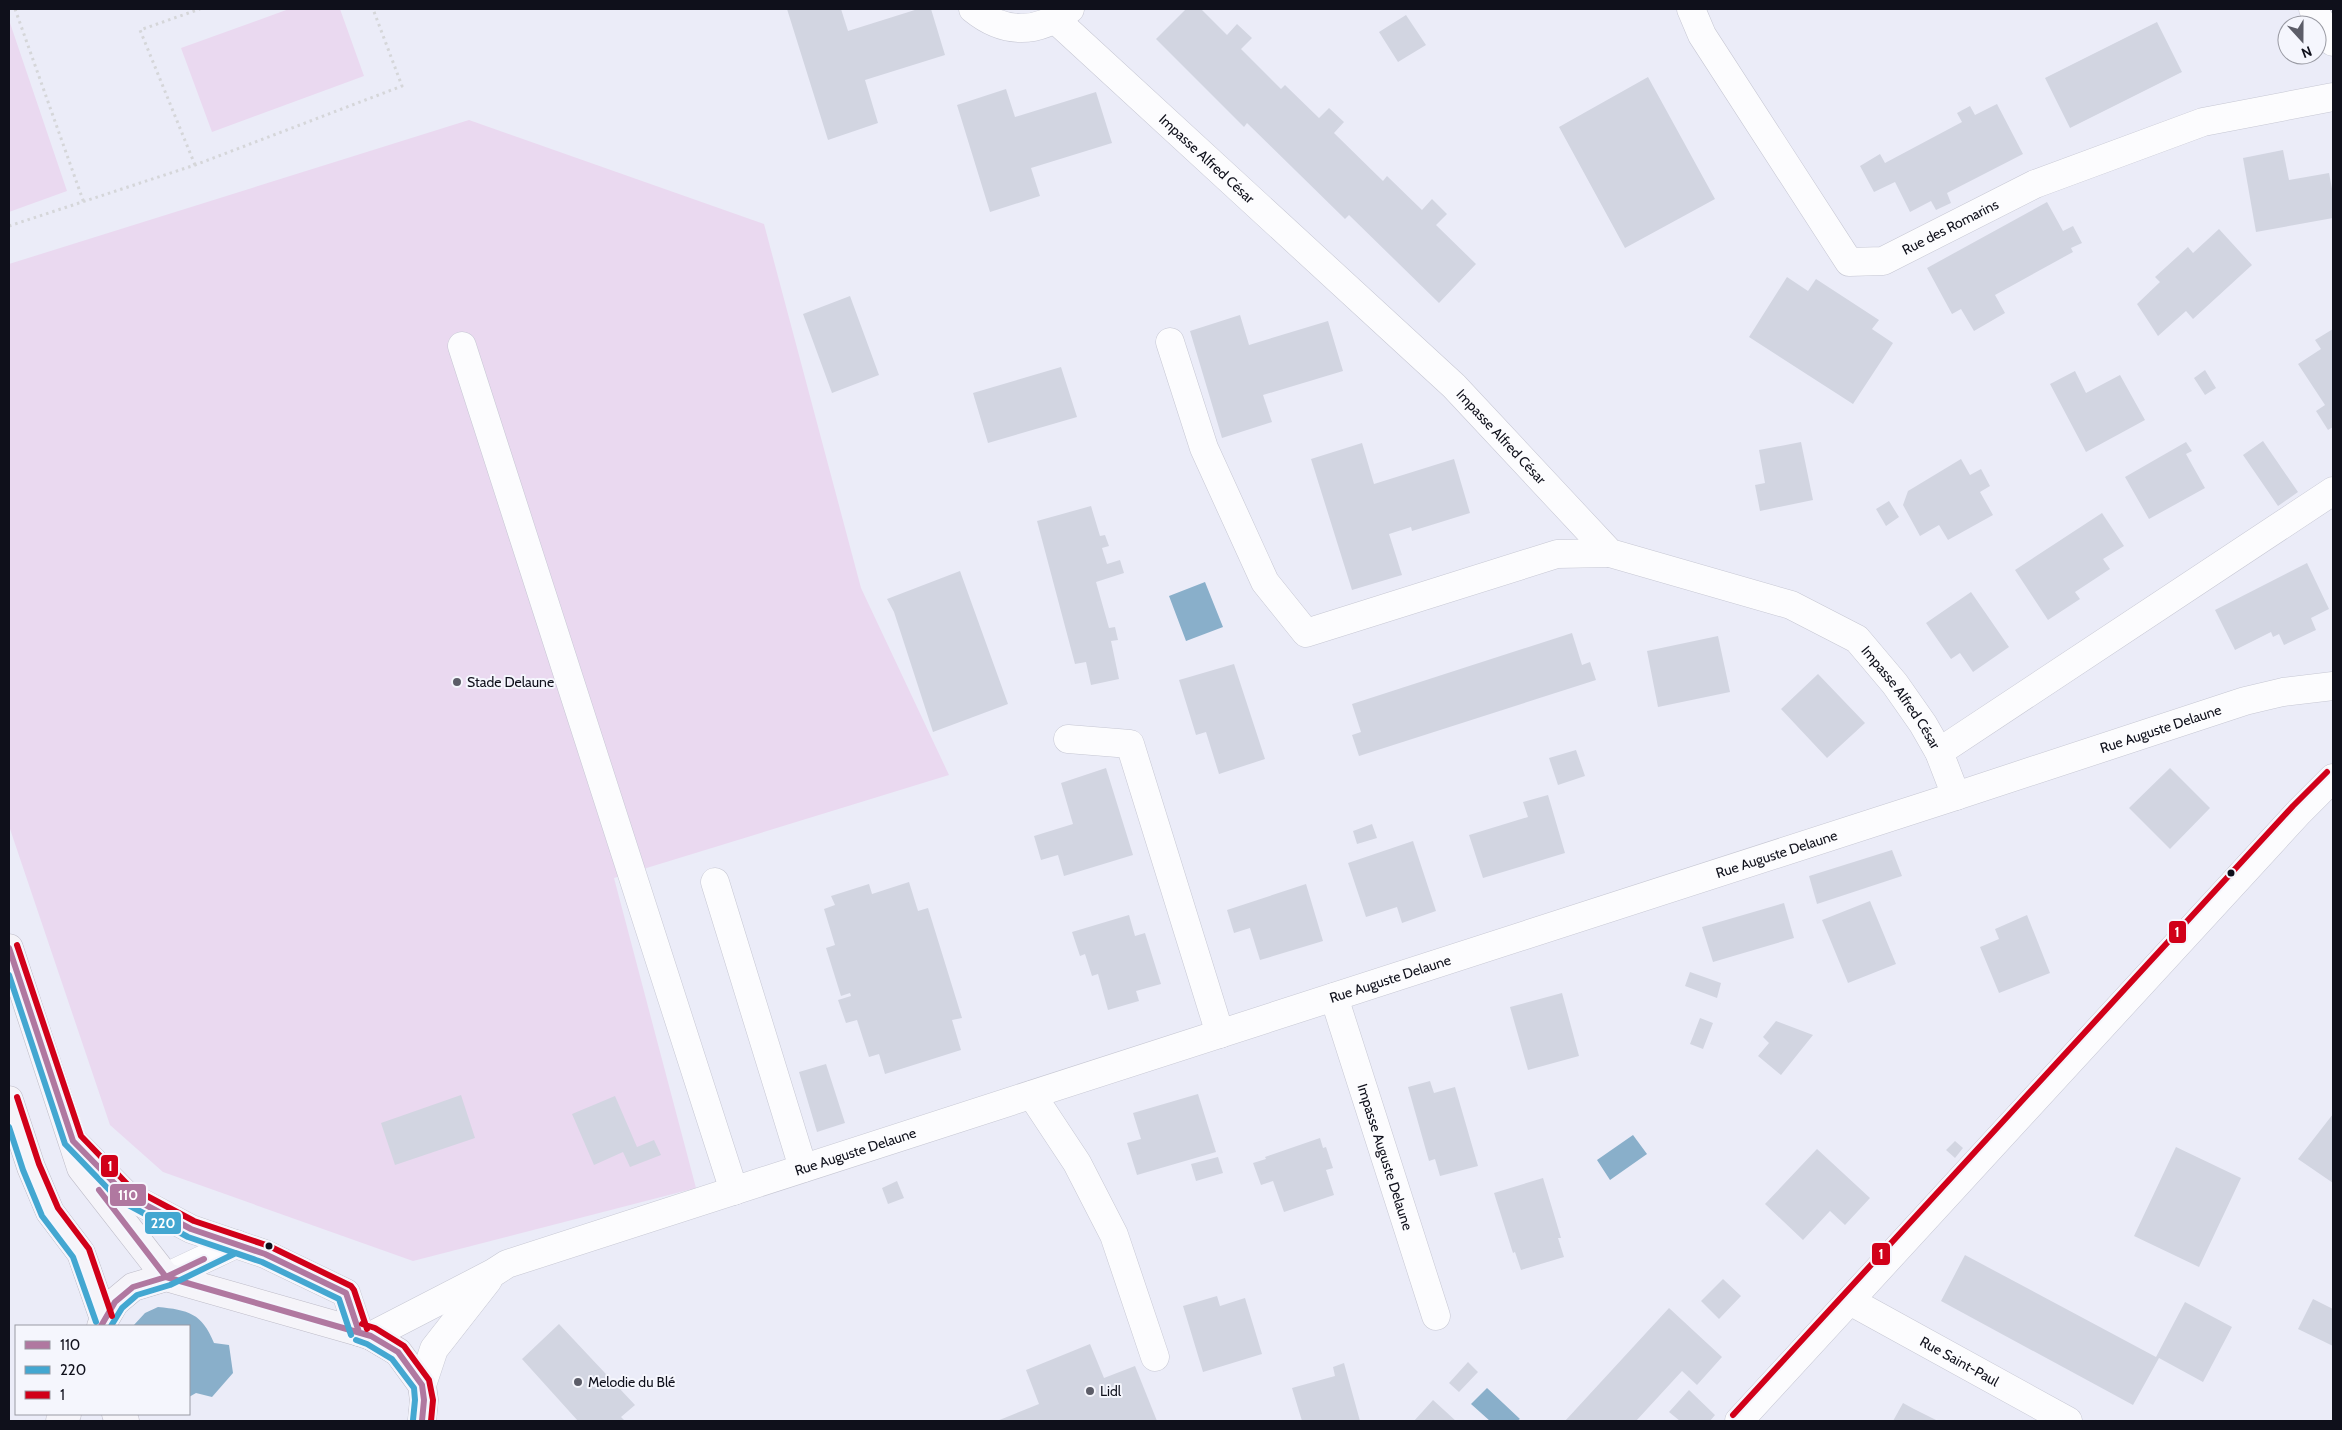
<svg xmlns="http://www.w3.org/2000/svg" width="2342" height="1430" font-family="Cabin,sans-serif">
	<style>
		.green { fill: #ead9f0 }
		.water { fill: #89afca }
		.building { fill: #d2d5e1 }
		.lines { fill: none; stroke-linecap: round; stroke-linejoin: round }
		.minor-casing { stroke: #c6c7d3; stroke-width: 29 }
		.major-casing { stroke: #bdbbc7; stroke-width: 29 }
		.path { stroke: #d5d6d9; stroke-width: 3; stroke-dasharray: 2.5 4; stroke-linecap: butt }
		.minor { stroke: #fcfcfe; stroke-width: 28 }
		.major { stroke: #f5f4f9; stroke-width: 28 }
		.bus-1-casing { stroke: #f5f6fd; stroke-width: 10 }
		.bus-2-casing { stroke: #f5f6fd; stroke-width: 10 }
		.bus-3-casing { stroke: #f5f6fd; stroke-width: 10 }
		.bus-1 { stroke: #b078a0; stroke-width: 6 }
		.bus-2 { stroke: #43a7d1; stroke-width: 6 }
		.bus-3 { stroke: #d10019; stroke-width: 6 }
		.poi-dot { fill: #5c5d68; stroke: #f5f6fd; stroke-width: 2 }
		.bus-dot { fill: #0f101b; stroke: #f5f6fd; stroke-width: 2 }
		.labels { text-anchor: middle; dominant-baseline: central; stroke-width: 4; stroke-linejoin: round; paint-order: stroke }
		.street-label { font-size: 14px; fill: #0f101b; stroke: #f5f6fd }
		.poi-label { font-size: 14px; fill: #0f101b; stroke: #f5f6fd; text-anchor: start }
		.line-badge { stroke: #f5f6fd; stroke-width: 2 }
		.badge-label { font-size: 14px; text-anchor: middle; font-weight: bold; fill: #fff }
	</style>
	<rect width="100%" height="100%" fill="#ebecf8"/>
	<path class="green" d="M289 9H340L364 76 212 132 181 48Z
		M9 20 67 191 9 212Z
		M469 120 764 224 861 588 949 775 614 878 696 1188 413 1261 163 1172 110 1125 9 826V264Z"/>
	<path class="water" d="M1205 582 1223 627 1186 641 1169 596Z
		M1633 1135 1647 1154 1610 1180 1597 1160Z
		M158 1307C188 1310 202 1313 214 1343L229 1345 233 1373 212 1397 196 1393 189 1397V1326H133L145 1313Z
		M1487 1388 1520 1419 1517 1421H1490L1471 1404Z"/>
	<path class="building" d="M787 9H841L848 31 918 9H931L945 55 865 80 878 123 828 140Z
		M1186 9H1201L1227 35 1237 24 1252 38 1241 49 1281 89 1285 85 1319 118 1329 108 1344 122 1334 133 1383 181 1387 176 1422 210 1432 199 1447 214 1436 225 1476 264 1439 303 1349 215 1345 219 1247 123 1244 127 1156 39Z
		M1406 15 1426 45 1398 62 1379 32Z
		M2157 22 2182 72 2070 128 2045 78Z
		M1648 77 1715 199 1625 248 1559 127Z
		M1006 89 1015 117 1096 92 1112 143 1031 168 1040 196 990 212 957 105Z
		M1997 104 2023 154 1947 193 1951 203 1936 210 1931 201 1910 212 1895 182 1874 192 1860 166 1880 154 1885 163 1962 122 1957 113 1970 106 1975 115Z
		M2283 150 2289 180 2329 173 2333 194V218L2256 232 2243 158Z
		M2047 202 2063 231 2073 226 2082 243 2071 248 2073 252 1995 295 2005 313 1974 331 1961 309 1952 314 1927 268Z
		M2219 229 2252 265 2193 319 2186 311 2158 336 2137 304 2160 282 2155 277 2188 247 2193 253Z
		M1787 277 1808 291 1816 279 1879 320 1872 329 1893 343 1853 404 1749 337Z
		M850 296 879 375 832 393 803 314Z
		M1240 315 1249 345 1328 321 1343 371 1263 395 1272 422 1222 438 1190 331Z
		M2333 329V427L2328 430 2316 411 2325 405 2298 364 2321 349 2315 340Z
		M1061 367 1077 417 988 443 973 393Z
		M2205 370 2216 388 2205 395 2194 378Z
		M2075 371 2086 393 2120 375 2145 420 2086 452 2050 384Z
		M2263 441 2298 492 2278 506 2243 455Z
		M1801 442 1813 500 1760 511 1755 485 1765 483 1759 450Z
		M2186 442 2192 451 2186 454 2205 488 2149 519 2125 477Z
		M1362 443 1374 484 1454 459 1470 513 1412 531 1411 527 1389 534 1402 575 1352 590 1311 459Z
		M1961 459 1970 475 1981 469 1990 486 1980 492 1993 515 1948 540 1939 525 1920 536 1903 505 1908 491Z
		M1889 501 1899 517 1886 526 1876 509Z
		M1091 506 1100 536 1105 535 1109 546 1102 548 1107 564 1120 560 1124 573 1096 582 1109 628 1115 627 1118 640 1111 641 1119 679 1091 685 1086 662 1075 664 1037 521Z
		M2102 513 2124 546 2103 559 2110 569 2075 592 2080 599 2048 620 2015 570Z
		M2307 563 2329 609 2311 618 2316 630 2284 645 2279 634 2273 637 2271 632 2235 650 2215 610Z
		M960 571 1008 704 933 732 894 612 887 599Z
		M1971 592 2009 647 1973 672 1960 653 1951 659 1926 623Z
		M1572 633 1582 665 1590 662 1596 680 1359 756 1352 735 1361 732 1352 704Z
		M1718 636 1730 692 1658 707 1647 651Z
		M1234 664 1265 759 1219 774 1206 732 1196 735 1179 680Z
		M1818 674 1865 723 1827 758 1781 709Z
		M1576 750 1585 776 1558 785 1549 758Z
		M1106 768 1133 855 1064 876 1058 855 1041 860 1034 836 1073 824 1061 783Z
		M2170 768 2210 808 2170 849 2129 808Z
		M1548 795 1565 853 1483 878 1469 835 1528 817 1523 802Z
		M1372 824 1377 838 1357 844 1353 831Z
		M1413 841 1436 911 1402 923 1397 907 1366 917 1348 863Z
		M1892 850 1902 876 1817 904 1809 876Z
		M909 882 918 911 928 908 962 1018 952 1020 961 1050 885 1074 879 1054 869 1057 857 1020 846 1023 838 1000 851 996 850 993 841 996 826 948 835 945 824 909 835 905 831 896 869 884 872 894Z
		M1306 884 1323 941 1260 960 1250 928 1234 933 1227 910Z
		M1870 901 1896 964 1848 983 1822 920Z
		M1784 903 1794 938 1713 962 1702 927Z
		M1129 915 1135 936 1145 933 1161 984 1136 991 1139 1001 1108 1010 1098 974 1092 976 1085 954 1080 956 1072 932Z
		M2027 915 2050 973 1999 993 1980 947 1999 939 1995 929Z
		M1690 972 1721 983 1717 998 1685 986Z
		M1562 993 1579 1056 1528 1070 1510 1007Z
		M1700 1018 1713 1023 1703 1049 1690 1044Z
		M1776 1021 1813 1035 1781 1075 1758 1056 1769 1043 1763 1037Z
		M826 1064 845 1123 817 1132 799 1072Z
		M1430 1081 1434 1093 1455 1087 1478 1166 1440 1176 1435 1159 1429 1161 1408 1087Z
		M1198 1094 1216 1152 1137 1175 1127 1143 1141 1139 1133 1113Z
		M461 1095 475 1138 395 1165 381 1123Z
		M615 1096 637 1147 654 1140 661 1155 630 1167 623 1152 594 1165 572 1114Z
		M2333 1114V1183L2298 1159Z
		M1320 1138 1323 1148 1326 1147 1333 1168 1326 1170 1334 1195 1284 1212 1273 1181 1261 1185 1253 1163 1266 1159 1265 1157Z
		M1955 1141 1963 1148 1955 1158 1946 1150Z
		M2176 1147 2241 1178 2199 1267 2134 1236Z
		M1817 1149 1870 1198 1845 1225 1830 1211 1803 1240 1765 1204Z
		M1218 1157 1223 1173 1196 1181 1191 1164Z
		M1543 1178 1561 1238H1558L1564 1257 1521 1270 1515 1252 1513 1253 1494 1193Z
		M897 1181 904 1198 888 1204 882 1188Z
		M1965 1255 2156 1357 2185 1302 2232 1327 2203 1382 2159 1358 2133 1405 1941 1301Z
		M1723 1279 1741 1296 1719 1319 1701 1301Z
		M1217 1296 1220 1306 1245 1298 1262 1354 1203 1372 1183 1306Z
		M2313 1299 2333 1309V1346L2298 1329Z
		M1669 1308 1722 1357 1697 1385 1682 1371 1636 1421H1565Z
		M559 1324 635 1405 621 1417 625 1421H578L522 1359Z
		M1090 1344 1104 1378 1135 1366 1157 1421H997L1039 1404 1026 1370Z
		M1468 1362 1478 1372 1459 1392 1449 1383Z
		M1344 1363 1360 1421H1302L1292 1388 1335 1376 1333 1367Z
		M1689 1390 1715 1415 1710 1421H1680L1669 1412Z
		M1433 1400 1456 1421H1414Z
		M1903 1403 1914 1409 1938 1421H1893Z"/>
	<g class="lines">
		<g class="minor-casing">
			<g id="minor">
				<path d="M973 9C1005 35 1038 34 1070 9"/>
				<path id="s1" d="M1691 9 1702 35 1849 262 1883 261 2035 184 2203 122 2333 97"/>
				<path d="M2313 9 2333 42"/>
				<path id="s2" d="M1056 20 1454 386 1610 553 1791 605 1857 639 1895 684 1923 724 1939 752 1956 796"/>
				<path d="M1170 342 1204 448 1265 582 1306 633 1557 554 1610 553"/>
				<path d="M462 346 734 1191"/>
				<path d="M1068 739 1130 744 1220 1034"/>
				<path d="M1939 752 2333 491"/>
				<path d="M715 882 803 1168"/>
				<path id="s3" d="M1334 997 1436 1316"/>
				<path d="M1032 1095 1077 1163 1114 1235 1155 1357"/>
				<path d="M73 1141 125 1194 144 1204 191 1229 265 1254 346 1293 359 1332"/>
				<path d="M166 1277 236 1244"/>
				<path id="s4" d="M1850 1301 2068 1421"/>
				<path id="s5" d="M371 1336 493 1273 507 1264 1956 796 2245 701 2283 692 2333 686"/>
				<path d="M422 1385 434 1349 488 1280"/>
				<path d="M1739 1421 2299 812 2333 778"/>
			</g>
		</g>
		<g class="major-casing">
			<path id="major" d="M9 948 81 1168 166 1277
				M9 1100 31 1167 50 1212 81 1253 104 1319
				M101 1326 115 1302 133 1287 166 1277 359 1332 371 1336 398 1352 422 1385 424 1400 422 1421
				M116 1414 125 1421
				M60 1421 67 1414"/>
		</g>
		<path class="path" d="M15 9 84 203
			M195 165 140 30 200 9
			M9 226 195 165 402 86 373 9"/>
		<use href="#minor" class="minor"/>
		<use href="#major" class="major"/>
		<g class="bus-1-casing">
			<path id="bus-1" d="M9 948 73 1141 125 1194 191 1229 265 1254 346 1293 359 1332
				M99 1190 166 1277
				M166 1277 371 1336 398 1352 422 1385 424 1400 422 1421
				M101 1326 115 1302 133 1287 166 1277 204 1259"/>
		</g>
		<g class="bus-2-casing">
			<path id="bus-2" d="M9 975 65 1144 119 1200 188 1237 262 1262 339 1299 351 1335
				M9 1127 23 1170 42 1216 73 1257 96 1322
				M111 1326 122 1308 137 1295 170 1285 236 1253 256 1260
				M356 1340 367 1344 392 1359 414 1388 415 1400 413 1420"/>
		</g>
		<g class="bus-3-casing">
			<path id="bus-3" d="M17 945 81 1136 130 1187 194 1221 269 1246 351 1286 354 1290 367 1329
				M17 1097 39 1164 58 1208 89 1249 112 1316
				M362 1324 375 1328 404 1346 429 1380 433 1400 431 1421
				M1733 1415 2293 806 2327 772"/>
		</g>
		<use href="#bus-1" class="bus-1"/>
		<use href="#bus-2" class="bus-2"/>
		<use href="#bus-3" class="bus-3"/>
	</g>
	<g class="poi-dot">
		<circle cx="457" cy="682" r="5"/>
		<circle cx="578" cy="1382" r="5"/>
		<circle cx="1090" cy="1391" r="5"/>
	</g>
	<g class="bus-dot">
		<circle cx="2231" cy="873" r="4.5"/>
		<circle cx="269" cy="1246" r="4.5"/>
	</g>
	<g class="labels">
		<g class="street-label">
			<text stroke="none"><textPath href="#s2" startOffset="205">Impasse Alfred César</textPath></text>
			<text stroke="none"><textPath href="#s1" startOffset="408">Rue des Romarins</textPath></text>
			<text stroke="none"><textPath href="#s2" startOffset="610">Impasse Alfred César</textPath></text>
			<text stroke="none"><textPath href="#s2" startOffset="1105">Impasse Alfred César</textPath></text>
			<text stroke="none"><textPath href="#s5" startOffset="1892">Rue Auguste Delaune</textPath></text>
			<text stroke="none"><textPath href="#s5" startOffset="1488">Rue Auguste Delaune</textPath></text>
			<text stroke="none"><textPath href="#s5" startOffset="1082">Rue Auguste Delaune</textPath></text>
			<text stroke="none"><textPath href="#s5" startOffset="520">Rue Auguste Delaune</textPath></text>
			<text stroke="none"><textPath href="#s3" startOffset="168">Impasse Auguste Delaune</textPath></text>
			<text stroke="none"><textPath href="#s4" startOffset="125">Rue Saint-Paul</textPath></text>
		</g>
		<g class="poi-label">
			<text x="467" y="682">Stade Delaune</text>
			<text x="588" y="1382">Melodie du Blé</text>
			<text x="1100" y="1391">Lidl</text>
		</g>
	</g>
	<g class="line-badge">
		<rect x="2168" y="920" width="19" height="24" rx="5" fill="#d10019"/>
		<rect x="100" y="1154" width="19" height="24" rx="5" fill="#d10019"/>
		<rect x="109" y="1183" width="38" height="24" rx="5" fill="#b078a0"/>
		<rect x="144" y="1211" width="38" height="24" rx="5" fill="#43a7d1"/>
		<rect x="1871" y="1242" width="20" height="24" rx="5" fill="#d10019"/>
	</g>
	<g class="badge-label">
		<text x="2177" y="937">1</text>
		<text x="110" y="1171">1</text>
		<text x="128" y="1200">110</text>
		<text x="163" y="1228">220</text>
		<text x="1881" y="1259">1</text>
	</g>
	<rect width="2342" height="1430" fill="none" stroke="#0f101b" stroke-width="20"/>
	<rect x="15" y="1325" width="175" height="90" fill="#f5f6fd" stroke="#999aa3"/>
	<rect x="25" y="1341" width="25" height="8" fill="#b078a0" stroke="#999aa3"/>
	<text x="60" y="1350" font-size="15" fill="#0f101b">110</text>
	<rect x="25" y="1366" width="25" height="8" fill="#43a7d1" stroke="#999aa3"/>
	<text x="60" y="1375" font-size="15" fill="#0f101b">220</text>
	<rect x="25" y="1391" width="25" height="8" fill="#d10019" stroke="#999aa3"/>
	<text x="60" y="1400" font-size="15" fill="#0f101b">1</text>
	<g transform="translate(2302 40) rotate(159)"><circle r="24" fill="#f5f6fd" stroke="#999aa3"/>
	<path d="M0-4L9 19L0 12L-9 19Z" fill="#5c5d68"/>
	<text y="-8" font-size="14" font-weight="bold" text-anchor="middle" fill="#0f101b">N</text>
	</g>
</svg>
